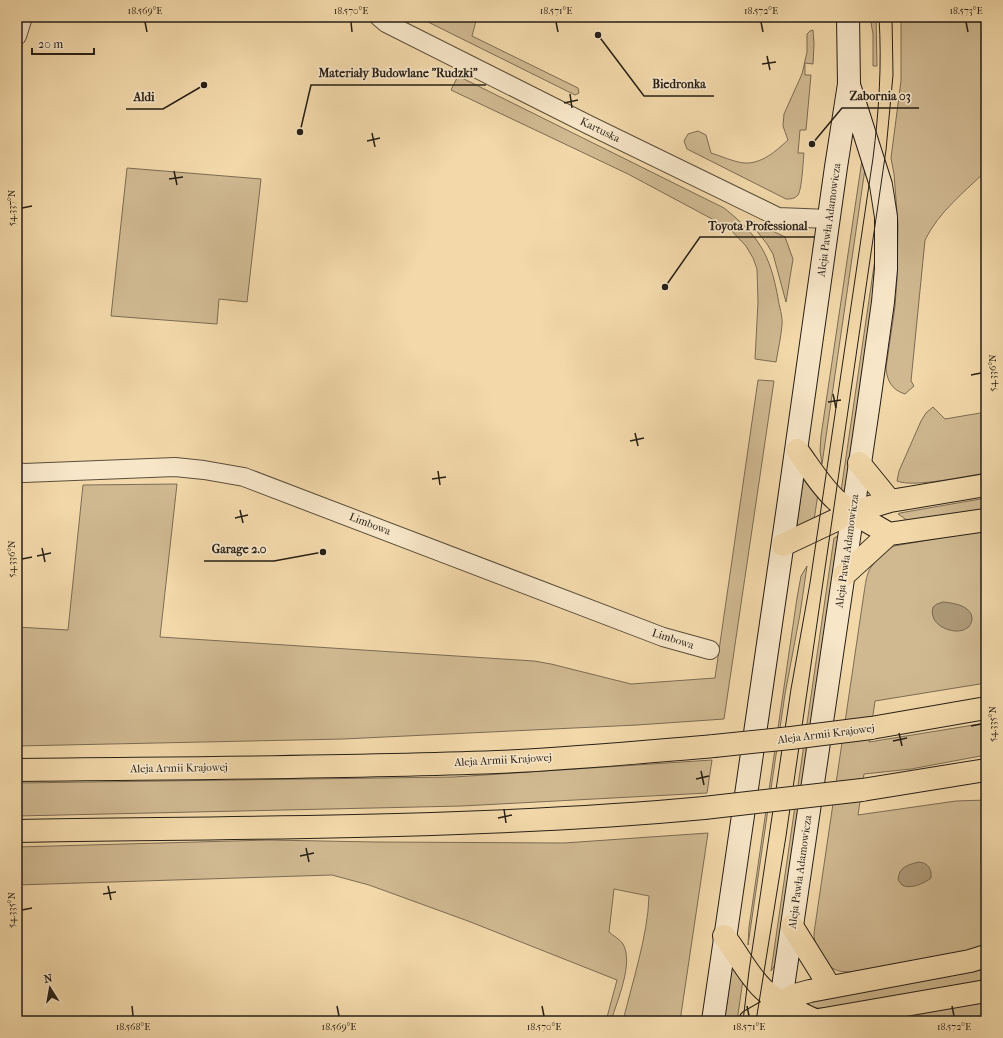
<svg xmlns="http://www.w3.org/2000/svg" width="1003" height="1038" font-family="'IM FELL French Canon',serif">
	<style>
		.green { fill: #d0b991; stroke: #7c6c54 }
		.water { fill: #ae9a78; stroke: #786951 }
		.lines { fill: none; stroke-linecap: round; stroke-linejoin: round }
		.minor-casing { stroke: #5a4e3b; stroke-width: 20 }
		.secondary-casing { stroke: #271f16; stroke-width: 24 }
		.primary-casing { stroke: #271f16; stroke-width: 24 }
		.minor { stroke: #f7e6c8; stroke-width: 18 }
		.secondary { stroke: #f7e6c8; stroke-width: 22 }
		.primary { stroke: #f3d9aa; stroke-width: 22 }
		.tram { stroke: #271f16; stroke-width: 1 }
		.primary-bridge-casing { stroke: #271f16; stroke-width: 24; stroke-linecap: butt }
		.primary-bridge { stroke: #f3d9aa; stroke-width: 22 }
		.ticks { fill: none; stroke: #271f16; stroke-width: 1.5 }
		.labels { text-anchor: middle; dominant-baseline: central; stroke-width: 3.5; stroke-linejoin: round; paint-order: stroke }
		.street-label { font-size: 11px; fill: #271f16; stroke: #f7e6c8 }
		.leader { fill: none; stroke: #271f16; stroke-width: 1.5 }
		.callout-dot { fill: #271f16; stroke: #f7e6c8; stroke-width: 1.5 }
		.callout-label { font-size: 12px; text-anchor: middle; font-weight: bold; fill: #271f16; stroke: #f7e6c8; stroke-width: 3.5; stroke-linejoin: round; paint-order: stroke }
		.neatline { fill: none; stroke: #271f16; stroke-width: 1.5 }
		.ticks-label { font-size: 10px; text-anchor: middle; fill: #271f16 }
	</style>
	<rect width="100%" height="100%" fill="#f3d9aa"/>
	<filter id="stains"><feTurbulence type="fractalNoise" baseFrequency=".005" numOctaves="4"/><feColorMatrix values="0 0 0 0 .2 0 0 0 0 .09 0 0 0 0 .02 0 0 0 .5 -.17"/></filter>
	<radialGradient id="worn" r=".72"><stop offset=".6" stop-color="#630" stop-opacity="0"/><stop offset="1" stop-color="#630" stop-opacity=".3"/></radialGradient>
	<path class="green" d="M418 17H477L472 36 578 88 579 93 575 95Z
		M870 17H876L877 66H873V34Z
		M901 17H986V171C964 192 938 213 925 240L911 381 914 386 905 394C892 390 887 381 886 368L895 306 897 279 898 225 894 174 891 158 901 81Z
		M813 30 814 44 813 64 805 63V75H811L806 130H800L798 153H804C803 162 802 189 798 195 795 199 790 199 786 199L687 149 684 141 688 134 698 131 706 135 711 153C721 156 734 162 744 163 762 164 776 151 788 140L783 126 784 114 802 74 807 52V34L810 31Z
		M458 76 724 208C759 236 770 254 778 298 779 306 783 317 782 325 781 337 778 350 776 362L755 359 758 302 757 269 753 258 746 246 729 228 628 174 451 90Z
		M862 160 866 162 822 464 820 451 821 436Z
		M127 168 261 179 247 302 219 299 217 324 111 316Z
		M750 220 785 237 793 259 786 302 773 254 767 244 749 221Z
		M875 259 872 303 844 499 840 498Z
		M758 380 774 381 724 719 637 725 343 739 17 746V627L68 630 83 485 177 484 160 637 534 661 551 664 631 684 715 678Z
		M933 407 945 419 986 412V473C965 476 914 488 897 481L899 471 921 421 926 413Z
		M804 473 818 494 814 520 796 531Z
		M986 498V510L908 521 898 514 900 513Z
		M986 530V683L875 701 869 742 986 723V755L911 769 864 774 858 815 956 801 986 800V947L853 972C835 972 831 970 821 954 817 947 814 942 814 933L864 593C867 574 867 569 881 556 885 552 889 548 894 546Z
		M838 536 776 964 771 971 834 538Z
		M807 566 800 614 785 694 748 945 749 927 797 598 801 576Z
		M712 760 707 793 462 806 17 816V783L454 777Z
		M708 833 680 1021H623C632 983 648 935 649 896L614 889 609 932C613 936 620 939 623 944 634 963 617 1001 611 1021H606L617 980 468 921 369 885 332 875 17 885V847L269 840 375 842 564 843Z
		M733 960 743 980 737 1021H724Z
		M986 969V981L824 1008H809L796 1003Z
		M986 1002V1021H867Z"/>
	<path class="water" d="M943 602C954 603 973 606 972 620 971 623 970 627 967 628 958 635 939 629 934 619 932 615 932 611 933 607L937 604Z
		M919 862C928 863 932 869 931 878 925 883 910 890 902 885 901 884 899 881 898 880 899 867 907 865 919 862Z"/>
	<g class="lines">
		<g class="minor-casing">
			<path id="minor" d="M379 17 386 23 589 125 778 217 829 219
				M17 36 23 17
				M17 472 24 473 175 467 204 470 244 477 663 637 710 650"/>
		</g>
		<g class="secondary-casing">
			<path id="secondary" d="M713 1021 788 507 836 167 849 84 848 17
				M778 1021 869 402 883 302 886 269V217L881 185 850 88"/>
		</g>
		<g class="primary-casing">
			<path id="primary" d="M797 450C809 466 820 485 835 499 850 513 871 523 889 534
				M859 463 890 501
				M783 545 853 512 890 501 986 485
				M844 575 889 534 986 520
				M871 728 986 708
				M17 770C177 768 337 768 497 762 569 759 642 752 714 746
				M862 790 986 770
				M17 831C246 827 476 829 704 808
				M792 926 830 987
				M724 936C737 952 748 975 763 989 778 1003 796 1011 814 1020
				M750 1021 795 995 810 991 970 961 986 956
				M813 1021 986 991"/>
		</g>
		<use href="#minor" class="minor"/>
		<use href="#secondary" class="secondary"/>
		<use href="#primary" class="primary"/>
		<path class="tram" d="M743 1021 749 971 791 689 810 583 873 158C879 111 882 65 879 17
			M756 1021 786 836 886 150 893 75 892 17"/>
		<g class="primary-bridge-casing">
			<path id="primary-bridge" d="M714 746 791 738 871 728
				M704 808 862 790"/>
		</g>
		<use href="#primary-bridge" class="primary-bridge"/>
	</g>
	<path class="ticks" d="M145 22 147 32M351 22 352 32M556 22 558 32M761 22 763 32M966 22 968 32M767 56 770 70M762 64 776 62M570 94 572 108M564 103 578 100M372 133 375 147M367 141 380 138M174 171 177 185M169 179 183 177M22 208 32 206M971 375 981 373M833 394 836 408M828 402 841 400M635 433 638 446M630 441 644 438M438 471 440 485M432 479 446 477M240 510 243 523M235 518 248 515M42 548 45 562M37 556 51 553M22 559 32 557M971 726 981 724M899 733 902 746M893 741 907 738M701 771 704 785M696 779 709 776M504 809 506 823M498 818 512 815M306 848 309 862M300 856 314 853M108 886 111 900M103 894 116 892M22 910 32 908M132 1006 133 1016M337 1006 339 1016M542 1006 544 1016M747 1006 749 1016M952 1006 954 1016"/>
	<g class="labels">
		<g class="street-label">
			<text transform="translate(600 130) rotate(26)">Kartuska</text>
			<text transform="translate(829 220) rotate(-82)">Aleja Pawła Adamowicza</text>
			<text transform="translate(370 524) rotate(21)">Limbowa</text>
			<text transform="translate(847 551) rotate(-82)">Aleja Pawła Adamowicza</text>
			<text transform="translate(673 639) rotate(18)">Limbowa</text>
			<text transform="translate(826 734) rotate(-7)">Aleja Armii Krajowej</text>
			<text transform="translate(503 760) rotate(-3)">Aleja Armii Krajowej</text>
			<text transform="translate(179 768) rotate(-1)">Aleja Armii Krajowej</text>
			<text transform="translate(800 872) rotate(-82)">Aleja Pawła Adamowicza</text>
		</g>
	</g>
	<path class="leader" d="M300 132L311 85H486M598 35L644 96H714M812 144L842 108H919M204 85L163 109H126M665 287L700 237H815M323 552L274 561H204"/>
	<g class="callout-dot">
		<circle cx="300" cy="132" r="4"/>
		<circle cx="598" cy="35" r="4"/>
		<circle cx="812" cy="144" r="4"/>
		<circle cx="204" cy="85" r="4"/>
		<circle cx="665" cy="287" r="4"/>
		<circle cx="323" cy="552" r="4"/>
	</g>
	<g class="callout-label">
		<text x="398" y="77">Materiały Budowlane "Rudzki"</text>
		<text x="679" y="88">Biedronka</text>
		<text x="880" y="100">Zabornia 03</text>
		<text x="144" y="101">Aldi</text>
		<text x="758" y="230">Toyota Professional</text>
		<text x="239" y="553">Garage 2.0</text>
	</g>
	<rect width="1003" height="1038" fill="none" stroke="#f3d9aa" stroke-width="44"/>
	<g transform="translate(50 988) rotate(349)" stroke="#f7e6c8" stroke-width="3" paint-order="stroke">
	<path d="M0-3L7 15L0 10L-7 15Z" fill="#271f16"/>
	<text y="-6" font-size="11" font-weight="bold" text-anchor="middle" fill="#271f16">N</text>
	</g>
	<path d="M32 48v6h62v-6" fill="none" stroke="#271f16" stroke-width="2"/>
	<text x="38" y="48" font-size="12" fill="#271f16" stroke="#f7e6c8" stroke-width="3" paint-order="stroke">20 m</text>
	<rect x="22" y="22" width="959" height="994" class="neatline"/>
	<g class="ticks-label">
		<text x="145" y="14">18.569°E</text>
		<text x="351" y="14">18.570°E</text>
		<text x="556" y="14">18.571°E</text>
		<text x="761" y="14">18.572°E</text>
		<text x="966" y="14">18.573°E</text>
		<text transform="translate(11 208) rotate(-90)" y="4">54.337°N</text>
		<text transform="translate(992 373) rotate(-90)" y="4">54.336°N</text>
		<text transform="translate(11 559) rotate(-90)" y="4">54.336°N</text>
		<text transform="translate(992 724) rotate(-90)" y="4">54.335°N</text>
		<text transform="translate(11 910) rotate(-90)" y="4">54.335°N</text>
		<text x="133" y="1030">18.568°E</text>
		<text x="339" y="1030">18.569°E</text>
		<text x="544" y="1030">18.570°E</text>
		<text x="749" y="1030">18.571°E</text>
		<text x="954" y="1030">18.572°E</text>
	</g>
	<rect width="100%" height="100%" filter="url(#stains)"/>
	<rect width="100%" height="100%" fill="url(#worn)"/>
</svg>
